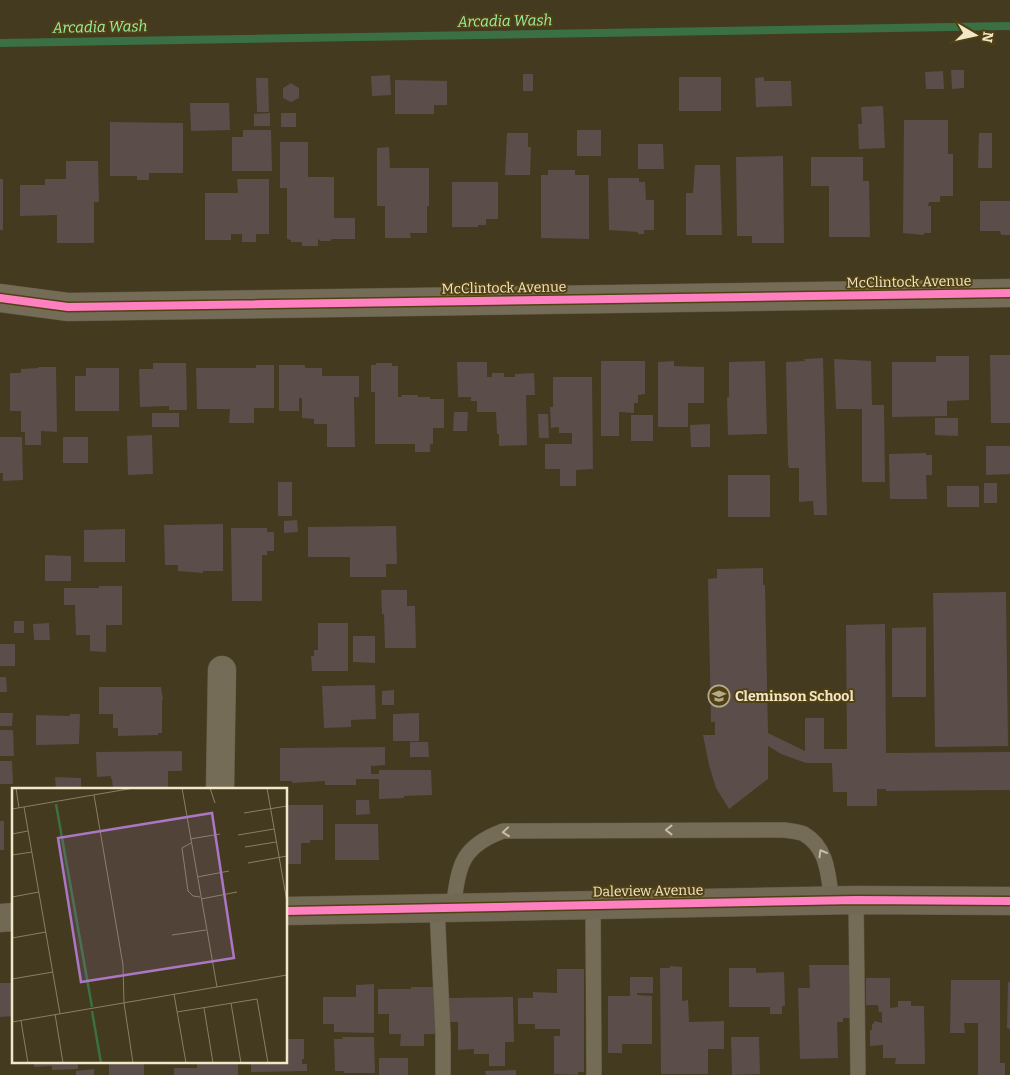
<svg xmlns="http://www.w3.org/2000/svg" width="1010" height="1075" font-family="Bitter,serif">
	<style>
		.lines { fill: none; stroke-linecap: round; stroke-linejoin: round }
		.stream { stroke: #3b6f44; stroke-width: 8 }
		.building { fill: #5b4d4a }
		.lane-casing { stroke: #5c5540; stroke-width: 16 }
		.street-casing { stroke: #5c5540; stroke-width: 29 }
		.secondary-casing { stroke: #5c5540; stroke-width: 29 }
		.lane { stroke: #746c56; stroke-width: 15 }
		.street { stroke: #746c56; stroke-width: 28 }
		.secondary { stroke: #716953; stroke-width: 28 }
		.cycleway-casing { stroke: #514112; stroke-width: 11 }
		.cycleway { stroke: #ff80c0; stroke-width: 8 }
		.oneway { stroke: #c7bca1 }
		.labels { text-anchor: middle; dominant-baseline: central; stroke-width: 4; stroke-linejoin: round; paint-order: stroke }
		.street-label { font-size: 14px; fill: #f3e7c9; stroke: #514112 }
		.poi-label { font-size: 14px; font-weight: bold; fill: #f3e7c9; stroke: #514112; text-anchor: start }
		.water-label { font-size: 15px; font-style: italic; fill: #98edaa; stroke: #514112 }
		.inset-river { fill: none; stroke: #3b6f44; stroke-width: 2.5 }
		.inset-road { fill: none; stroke: #897f64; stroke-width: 1 }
		.view { fill: #ab77c3; fill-opacity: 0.15; stroke: #ab77c3; stroke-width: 2.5 }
		.inset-edge { fill: none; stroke: #f3e7c9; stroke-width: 2.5 }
	</style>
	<rect width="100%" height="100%" fill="#433a20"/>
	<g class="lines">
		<path class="stream" d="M0 43 1010 26"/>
	</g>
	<path class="building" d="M951 70H964V88L952 89Z
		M943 71 944 89H926L925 72Z
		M523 74H533V91H523Z
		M390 75 391 95 372 96 371 76Z
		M679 77H721V111H679Z
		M764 77V81H791L792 106 756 107 755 78Z
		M256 78H268L269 112H257Z
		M395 80 447 81V105H434V114H395Z
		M291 83 299 88V98L291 102 283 98V88Z
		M190 103H229L230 130 191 131Z
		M883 106 885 148 859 149 858 124H862L861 107Z
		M270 113V126H254V114Z
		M281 113H296V127H281Z
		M904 120H948V154H953V196H940V202H929L928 206H931V233H924V235L903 233Z
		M110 122 183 123V173H149V180H137V176H110Z
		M243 130H271L272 171H232V137H243Z
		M577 130H601V156H577Z
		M507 133H528V147H531L530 175H505Z
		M979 133H992V168H978Z
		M280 142H308V177H334V218H355V239H332L330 241H321L318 239V246H302V242H291V240L287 239V188H280Z
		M638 144H663L664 169H638Z
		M389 147 390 168H429V206H427V233H410L411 238H385V206H377V148Z
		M783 156 784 243H752V236H737L736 157Z
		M811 157H863V181H869L870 237H829V186H811Z
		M66 161H98L99 202H94V243H57V215L20 216V185H45V179H66Z
		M695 165H720L722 235H686V193H693Z
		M548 170H575V175H589V239L541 238V175H548Z
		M608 178H639V182H645L646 200H654V230H644V234H638V232L609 230Z
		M0 179H3V230H0Z
		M237 179H269V234H256V242H242V234H231V240H205V193H238Z
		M452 182H498V219H486V225H478V227H452Z
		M980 201H1010V235H1001L1000 231H980Z
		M990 355H1010V423H991Z
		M936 356H969V400L947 401V416L892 417V362H936Z
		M823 358 827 515H814L813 501 799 502V468H789L788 464 786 362 805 361 804 359Z
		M834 359 871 361 872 405H884L885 482H862V409H836Z
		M601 361H645V394L638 395V403H634V413L619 412V436H601Z
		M674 361V366L704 367V403H688V427H658V362Z
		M765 361 767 434 728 435 727 397H729V362Z
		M457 362H487V377H492V373H504V377H515V374L534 373 535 395H526L527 445 499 446V434H497L496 412H477V401H471V397H458Z
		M153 363H186L187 410H169V406L140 407 139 369H153Z
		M376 363H392V366H398V397H402L401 395H418V397H430V399H444V428H433V444H430V452H415V444H375V392H371V365H376Z
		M256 365H274V408H254V423H229L230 409H197L196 368H256Z
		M279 365H305V368H322V376H359V397H354L355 447H327V424H314V419L302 418V398H299V411H279Z
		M38 367H56L57 432 41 431V445H25V432H21V411H10V373H21V369L39 368Z
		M86 368H119V411H75V376H86Z
		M553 377H592L593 469 576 470V486H560V469H545V444H572V433H559V427L551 428 550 407H553Z
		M454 412H468L467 431H453Z
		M152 413H179V427H152Z
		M538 414H548L549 438H539Z
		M631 415H653V441H631Z
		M935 418H958V436L935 435Z
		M710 424V447H691L690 425Z
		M152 435 153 474 128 475 127 436Z
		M0 437H22L23 480 3 481V473H0Z
		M63 437H88V463H63Z
		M986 446H1010V474L986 475Z
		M926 453V455H932V475H926L927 499H890L889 454Z
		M728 475H770V517H728Z
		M278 482H292V516H278Z
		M984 483H997V503H984Z
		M947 486H979V507H947Z
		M297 520 298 532 284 533V521Z
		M223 524V571H203V573L178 571V565H165L164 525Z
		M396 526 397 564H386V577H350V557H308V527Z
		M231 528H267V532H274V551H267V555H262V601H232Z
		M125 529V562H84V530Z
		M45 555 71 556V581H45Z
		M763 568V585H765L768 733 805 751V718H824V749H847L846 625 885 624 886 753 1010 752V790L886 791V789H877V806H847V792H833L832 763H806L781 754 768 746V779L729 809 716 788 709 765 703 735H715V722H711L708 579 717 578V569Z
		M99 586H122V625H106V652L90 651V635H76L75 605H64V588H99Z
		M381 590H407V606H415L416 648H385L384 614H382Z
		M1006 592 1008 746 935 747 933 593Z
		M14 621H24V633H14Z
		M49 623 50 640H34L33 624Z
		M318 623H348V671H312L311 656H314V650H318Z
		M926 627V697H892V628Z
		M353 636H375V663L353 662Z
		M0 644H15V666H0Z
		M0 677H6L7 692H0Z
		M375 685 376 719 351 720V727L324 728 322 686Z
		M99 687H161L163 700H162V733H158V735L118 736V728H113V714H99Z
		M394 690V705H382V691Z
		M0 713H13L12 726H0Z
		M419 713V741H393V714Z
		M70 714H80L79 744 36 745V715L70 716Z
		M0 730H13L14 756H0Z
		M410 742H428L429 757H410Z
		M385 747V765L371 766V774H379V770H431L432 795 404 796V798L379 799V779H356V785H325V781L292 783V781H280V748Z
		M182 751V771H168V789H113L112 779H111V776L97 777 96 752Z
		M0 761H12L13 784H0Z
		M55 777 81 778V789H56Z
		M356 800H369L370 814 356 815Z
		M286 805H323V840H310V843H301V864H286Z
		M0 821H4V850H0Z
		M335 824H378L379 860H335Z
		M809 965H853L851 1018H843V1022H837L838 1058 800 1059 798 988H810Z
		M670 966 682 967V1001L688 1000 689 1022 724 1021V1049H708V1074H661L660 968H670Z
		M729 968H756V973L784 972 785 1006H782V1014H770V1007H729Z
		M557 969H584V1072H578V1075L554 1074V1036H560V1029H535V1024H518V998H533V992L557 993Z
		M630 977H653V993H637V995L652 996V1044H622V1053H608V996H630Z
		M866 978H890V1008L898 1007V1001H911V1006H924L925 1064H895L896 1058H883V1045L870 1046V1030H872V1025L875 1021 882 1023V1012H879L878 1005H866Z
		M951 980H1000V1063H1005V1075H978V1023H964L965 1033H950Z
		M1008 982H1010V1029L1007 1028Z
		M0 983H14V1016L0 1017Z
		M374 984V1033L334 1032V1024H323V997H356V985Z
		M411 987H437V1034H424V1046H400L401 1034H389V1014H378V989H411Z
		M513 997 514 1042H505V1066H489V1054H474V1049L458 1050V1022H447L446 998Z
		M286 1031H288V1039H304V1059H302V1064H307V1071L251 1072V1061H286Z
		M342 1037H374L375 1073H344V1071H335L334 1039H343Z
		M731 1037H759L760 1074 732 1075Z
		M379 1058H408V1075H379Z
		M34 1061H78V1069L52 1070V1066L34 1067Z
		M197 1061H238V1075H174V1068H197Z
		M109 1063H144V1075H109Z
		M94 1069V1075H76V1071Z
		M516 1070V1075H486L485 1071Z"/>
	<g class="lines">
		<g class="lane-casing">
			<path id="lane" d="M856 900 858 1075
				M593 905 594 1075
				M437 908 443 1034V1075
				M453 908C459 866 460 847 503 831L784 830C790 831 798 831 804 834 828 848 828 875 832 901"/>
		</g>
		<g class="street-casing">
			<path id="street" d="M0 298 68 307 1010 293
				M220 789 222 670"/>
		</g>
		<g class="secondary-casing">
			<path id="secondary" d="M286 911 856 900 1010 901
				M0 918 14 917"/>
		</g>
		<use href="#lane" class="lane"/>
		<use href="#street" class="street"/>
		<use href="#secondary" class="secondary"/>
		<g class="cycleway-casing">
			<path id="cycleway" d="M0 298 68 307 1010 293
				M286 911 856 900 1010 901"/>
		</g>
		<use href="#cycleway" class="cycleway"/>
	</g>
	<defs><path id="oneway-chevron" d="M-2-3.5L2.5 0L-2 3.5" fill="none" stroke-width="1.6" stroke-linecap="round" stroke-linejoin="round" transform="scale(1.25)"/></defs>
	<g class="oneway">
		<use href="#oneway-chevron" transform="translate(669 830) rotate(180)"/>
		<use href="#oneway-chevron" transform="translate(506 832) rotate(174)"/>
		<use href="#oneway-chevron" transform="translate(822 853) rotate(-120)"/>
	</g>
	<defs>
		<g id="school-ring" transform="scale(1.125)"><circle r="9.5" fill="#514112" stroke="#b5aa8e" stroke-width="1.5"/><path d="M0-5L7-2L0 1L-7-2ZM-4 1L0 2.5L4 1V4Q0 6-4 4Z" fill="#b5aa8e"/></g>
	</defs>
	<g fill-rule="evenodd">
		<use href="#school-ring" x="719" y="696"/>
	</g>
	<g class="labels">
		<g class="street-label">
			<text transform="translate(909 282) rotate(-1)">McClintock Avenue</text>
			<text transform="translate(504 288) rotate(-1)">McClintock Avenue</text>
			<text transform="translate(648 891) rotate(-1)">Daleview Avenue</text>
		</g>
		<g class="poi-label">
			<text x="735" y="696">Cleminson School</text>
		</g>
		<g class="water-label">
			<text transform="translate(505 21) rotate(-1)">Arcadia Wash</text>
			<text transform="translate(100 27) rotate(-1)">Arcadia Wash</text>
		</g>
	</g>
	<g transform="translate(12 788)">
		<rect width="275" height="275" fill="#433a20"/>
		<path class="inset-river" d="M44 16 80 219M80 223 89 275"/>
		<path class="inset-road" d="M4 0 7 20M170 0 205 199M198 0 203 15M255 0 275 114M82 7 111 177 112 215 121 275M12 19 48 226M0 21 122 0M232 25 275 18M0 46 16 43M226 47 262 41M178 51 208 46M179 55 170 60 176 103 181 108 188 109M233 59 264 54M0 67 20 64M236 75 275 68M185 89 217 83M0 109 27 104M189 111 225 104M160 147 194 142M0 150 34 144M0 191 41 184M162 206 174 275M219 215 229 275M192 220 201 275M165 224 245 211 256 275M43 226 51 275M9 233 16 275M0 234 275 187"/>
		<path class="view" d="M200 25 222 170 69 194 46 50Z"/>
		<rect width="275" height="275" class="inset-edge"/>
	</g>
	<g transform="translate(975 35) rotate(99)" stroke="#514112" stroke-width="4" paint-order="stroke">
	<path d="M0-4L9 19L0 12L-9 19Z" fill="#f3e7c9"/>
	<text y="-8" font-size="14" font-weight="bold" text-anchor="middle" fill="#f3e7c9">N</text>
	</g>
</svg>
